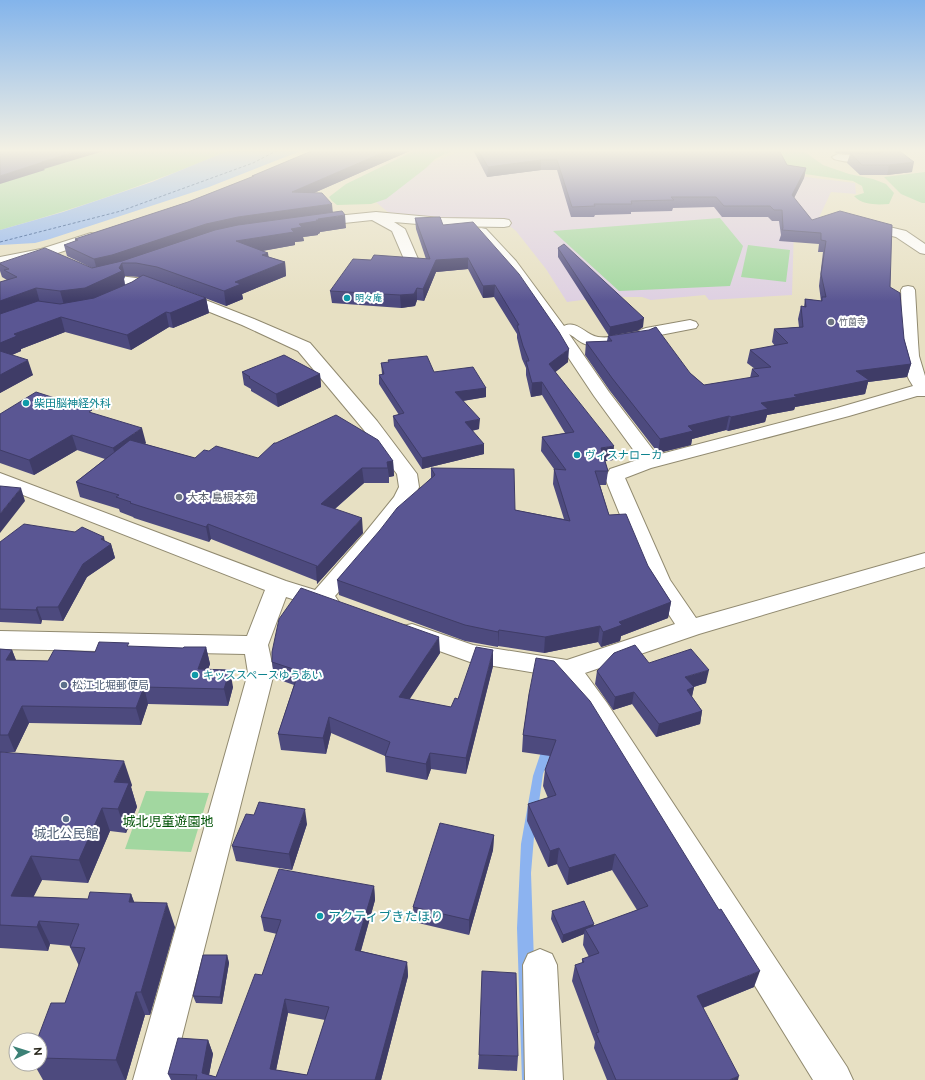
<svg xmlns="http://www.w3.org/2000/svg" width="925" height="1080" font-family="Raleway,'Noto Sans JP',sans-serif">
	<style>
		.education { fill: #ded0e2 }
		.green { fill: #a2d7a0 }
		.water { fill: #8cb3f0 }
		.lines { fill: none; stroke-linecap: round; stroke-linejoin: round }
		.ferry { stroke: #17448b; stroke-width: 1; stroke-dasharray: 3 2; stroke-linecap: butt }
		.minor-casing { stroke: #918a70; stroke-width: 2 }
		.major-casing { stroke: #918a70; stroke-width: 2 }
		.minor { fill: #fff; fill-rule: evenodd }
		.major { fill: #fff; fill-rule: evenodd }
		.wall { fill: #4d4a7e; fill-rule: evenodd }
		.shaded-wall { fill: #3f3c67 }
		.building { fill: #5a5693; stroke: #3f3c67; fill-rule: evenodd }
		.culture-dot { fill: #0f9aa8; stroke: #fff; stroke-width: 1.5 }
		.worship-dot { fill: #6b7280; stroke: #fff; stroke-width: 1.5 }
		.service-dot { fill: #5c6f8a; stroke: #fff; stroke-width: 1.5 }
		.labels { text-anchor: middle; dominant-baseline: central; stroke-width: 4; stroke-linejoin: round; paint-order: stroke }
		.far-culture-label { font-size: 9px; fill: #0d838f; stroke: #fff; text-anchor: start }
		.far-worship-label { font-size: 9px; fill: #5b616d; stroke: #fff; text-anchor: start }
		.culture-label { font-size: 11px; fill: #0d838f; stroke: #fff; text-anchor: start }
		.worship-label { font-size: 11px; fill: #5b616d; stroke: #fff; text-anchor: start }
		.service-label { font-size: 11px; fill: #4e5e75; stroke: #fff; text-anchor: start }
		.near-park-label { font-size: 13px; fill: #005205; stroke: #fff }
		.near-service-label { font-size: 13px; fill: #4e5e75; stroke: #fff }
		.near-culture-label { font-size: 13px; fill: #0d838f; stroke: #fff; text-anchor: start }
	</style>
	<rect width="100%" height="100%" fill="#e7e0c3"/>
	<path class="education" d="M463 150H536L773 173 855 183 856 194 831 192 815 226 794 228 792 295 709 300 705 295 651 300 642 297H621L619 295 567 302 546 269 516 231 503 221 423 219 390 214 362 190Z"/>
	<path class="green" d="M0 150H230C155 182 79 208 0 230Z
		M416 150H453L435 159 426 168 386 199 371 204 337 205 332 201 329 197 346 184Z
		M577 150H780L805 152 823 165 849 174 873 179 886 184 894 193 889 204C877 205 862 205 854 196L864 193 862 186 853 181 805 174Z
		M925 172V203H922L901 194 884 177Z
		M720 218 743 246 730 286 619 291 553 231Z
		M748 245 790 250 786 282 741 277Z
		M146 791 209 793 191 852 125 849Z"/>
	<path class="water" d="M230 150H303L209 187 50 239 35 243 0 245V230L63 212 152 182Z
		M573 697 543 774 534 837 531 873 538 1080H522L517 928 521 844 533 776 542 749Z"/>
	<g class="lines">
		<path class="ferry" d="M0 242 121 211 253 163 278 150"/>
		<g class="minor-casing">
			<path id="minor" d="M838 154C848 156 877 153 882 159 876 166 843 162 834 159L832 157Z
				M376 212 441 218 504 219 509 220 511 223 509 226 504 227 441 226 394 222 405 229 418 259 416 262 411 263 406 262 404 259 392 231 372 220 316 226 311 225 310 222 311 219 316 218Z
				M864 221 906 231 925 244V254L920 253 896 237 859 228 857 225 859 222Z
				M481 228 486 229 516 261 564 326C578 320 585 335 598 337 611 339 626 334 638 332L640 330 646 328 690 320 696 322 698 325 696 328 655 336 653 339 647 341C628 343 604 352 585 344 579 342 575 337 569 334L609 392 657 455 837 408 913 386C894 359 903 321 901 290L903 287 908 286 913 287 915 290 918 342 919 356 925 376V396H917L849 416 651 468 625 478 670 580 696 618 925 553V567L699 634 585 673 607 703 847 1067 853 1080H813L589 717 560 677 470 662 403 638 400 632 403 626 412 624 473 645 567 660 675 624 647 581 605 478 610 469 640 459 594 396 520 285 474 232 476 229Z
				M95 273 144 279 149 280 151 283C146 291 132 299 123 296L121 293 129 286 90 280 88 277 90 274Z
				M180 290 254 319 310 343 377 421 414 470 417 474 419 487 414 498 380 544 335 596 339 602 335 608 327 610 286 597 268 645 274 673 171 1080H133L248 673 245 654 0 649V631L247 636 265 590 0 486V473L286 581 315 590 364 534 394 497 399 487 397 474 363 429 298 351 242 325 175 298 172 295 175 292Z
				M540 949 552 954 557 965 563 1080H525L523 965 528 954Z"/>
		</g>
		<g class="major-casing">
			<path id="major" d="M91 233 96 234 98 237 96 240 49 256 0 265V257L41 249Z"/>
		</g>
		<use href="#minor" class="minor"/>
		<use href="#major" class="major"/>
	</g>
	<path class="wall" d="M314 150H412L314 193 333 212 346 228 320 232V233L318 234V235L303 237 304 241 295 242V245L263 251 269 257 285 262 286 276 242 294 243 299 226 306 160 281 206 298 209 313 173 328 169 327 131 350 65 332 21 349V351L12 355 33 375 0 393V282L7 280 2 277 0 271V263L92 268 67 256 64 245 75 241V239L188 202 252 177V176ZM125 276 139 277H141L132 282 125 285 124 279Z
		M473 150H779L787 165 806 168 804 178 794 198 812 220 890 287 911 364 907 377 868 382 865 394 795 407 794 410 767 415 765 422 728 431 726 430 692 439 691 445 658 453 610 391 585 355 586 342 607 341 608 336H609L558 257V248L643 327 637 331 611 335 690 373 704 385 750 378 752 369H755L747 363 750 350 775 346 772 342 774 329 799 327 798 319 801 306 804 307 805 299 821 301 819 286 823 252H818L819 244 779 241 781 235 779 221H772L768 217H722L714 207 673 208 672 211 631 212V214L595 215 594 217H571L557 170H541L487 177Z
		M833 150H898L912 172 887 175H860L847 163 850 154 836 153Z
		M415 218 443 225 568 362 555 372 613 460 605 461 608 471 606 485H600L609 515 648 566 671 602 668 618 621 636 620 641 601 647 598 642 544 653 498 646V647L465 641 339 595 337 580 431 478V468L515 510 564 519 553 484 554 469 541 451 542 437 565 433 542 395 531 397 526 375V368L522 359 517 338V334L494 297 483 298 468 269 436 272 424 301 417 300 415 306 401 308 332 303 330 291 371 260 426 259 416 229Z
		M381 363 434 372 486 388V397L463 401 479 429 472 431 484 454 422 469 394 426 393 416 399 415 379 384V375L382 374Z
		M242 372 320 374 321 387 278 407 251 391V389L244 385Z
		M93 413 146 443 145 444 195 458 209 451 258 458 393 461 394 476 389 477V483H364L335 509 363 533 317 584V581L211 539 209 542 134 518 133 517 120 512 119 509 80 497 76 482 105 459 77 450 34 475 0 463V414Z
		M105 541 111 544 115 558 87 577 63 621 42 620 41 624 0 622V542Z
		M130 647 183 648 206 647 210 664 208 669 233 687 228 706 148 704 141 725 29 723 15 752H0V649L12 650 16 660 48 661 95 652Z
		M440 653 409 699 451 707 458 699 493 666 466 774 431 769 427 780 386 772 385 756 331 733 326 754 281 750 278 734 294 685 274 678 272 662Z
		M649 663 706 683 694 687 692 697 702 711 700 724 656 737 632 704 613 710 595 684 597 671Z
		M529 694 754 987 703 1008 729 1080H607L594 1048 595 1042 572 981 575 965 582 963V959L589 957 583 945 584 934 562 943 551 919 552 911 594 926 637 910 612 870 567 885 557 864 548 867 527 821 528 804 548 798 543 786 545 770 550 756 522 752 523 735Z
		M0 752 132 785 131 787 137 807 126 833 110 831 88 883 42 880 33 897 88 899 131 894 134 902 175 927 150 1015H145L126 1080H43L34 1064H40V1040L65 1003 79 966 70 947 71 946 50 944 48 951 0 948Z
		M307 824 292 870 236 861 232 846Z
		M494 835 493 850 469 935 414 922 413 907Z
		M374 886 375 900 361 951 407 962 408 976 381 1080H171L168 1074 208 1040 213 1054 209 1075 216 1077 262 975 277 934 264 931 261 917ZM288 1013 325 1020 307 1075 276 1070Z
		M227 955 229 963 222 1004 196 1003 193 996Z
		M479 1055 518 1056 517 1071 478 1069Z"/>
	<path class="shaded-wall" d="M81 150H107L44 169 45 170 0 184V176L42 162Z
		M389 150H412L293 202 292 192Z
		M541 160V170L487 177 488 167Z
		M914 162 912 172 887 175 889 165Z
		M806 168 804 178 790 206 792 195Z
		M332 204 333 214 122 263 125 276 124 279 125 286 89 303 64 305 60 291 97 270 94 259 206 224 238 217Z
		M345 215 346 228 320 232V233L318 234V235L303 237 304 241 295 242V245L238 255 236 241 291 229 299 224 316 220 318 219Z
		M268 253 270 266 262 255Z
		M468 258V269L436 272 424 301 423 289 436 260Z
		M285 262 286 276 242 294 243 299 226 306 224 291 235 282Z
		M495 285 494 297 483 298V286Z
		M36 288 40 303 0 317V301Z
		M417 288V300L415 306 401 308 400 295Z
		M206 298 209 313 173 328 170 313Z
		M166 312 169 327 131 350 127 335Z
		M61 317 65 332 21 349V351L0 360V343L14 334Z
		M644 318 643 327 637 331 609 336 610 327Z
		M569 349 568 362 548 378 549 364Z
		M28 360 33 375 0 393V375Z
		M911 364 907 377 868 382 865 394 795 407 794 410 767 415 765 422 728 431 731 417 761 403 856 371Z
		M320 374 321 387 278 407 276 394Z
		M542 382V395L531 397 532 383Z
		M486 388V397L455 402V392Z
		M729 416 726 430 692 439 691 445 658 453 660 439 688 426Z
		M480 419 479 429 465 432V422Z
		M142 428 146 443 117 463 113 448Z
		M72 435 77 450 34 475 29 460Z
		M484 444V454L422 469V458Z
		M614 446 613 460 600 462 601 448Z
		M393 461 394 476 389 477 387 462Z
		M362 468 364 483 323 519 321 504Z
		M21 488 25 501 0 533V514Z
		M362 518 363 533 317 584 316 568Z
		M208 524 211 539 209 542 206 527Z
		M104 537 106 547 111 544 115 558 87 577 63 621 58 607 83 564 101 539Z
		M671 602 668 618 621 636 620 641 601 647 603 632 619 622Z
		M37 607 42 620 41 624 36 610Z
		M600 626 598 642 544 653 545 637Z
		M499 630 498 646V647V632Z
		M439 637 440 653 400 714 399 697Z
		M206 647 210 664 202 686 198 669Z
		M12 650 18 666 6 660Z
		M493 650V666L466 774V758Z
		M230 670 233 687 228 706 224 689Z
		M709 670 706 683 683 690 685 677Z
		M144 687 148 704 141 725 136 708Z
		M694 687 691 700 687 690Z
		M634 692 632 704 613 710 615 697Z
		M22 706 29 723 15 752 8 735Z
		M702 711 700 724 656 737 659 724Z
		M329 717 331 733 326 754 323 738Z
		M430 753 431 769 427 780 426 764Z
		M124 761 132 785 131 787 137 807 126 833 118 809 114 782Z
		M102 808 110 831 88 883 79 860Z
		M305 809 307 824 292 870 289 854Z
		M494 835 493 850 469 935V920Z
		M559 848 557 864 548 867 550 851Z
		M615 854 612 870 567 885 569 868Z
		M31 856 42 880 22 920 11 896Z
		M374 886 375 900 357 964 355 950Z
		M131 894 140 917 129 902Z
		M167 903 175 927 150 1015 141 992Z
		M39 921 50 944 48 951 37 927Z
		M594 924 593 931 585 929 584 934 562 943 563 935Z
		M227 955 229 963 222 1004 220 997Z
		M407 962 408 976 381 1080H375Z
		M760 971 754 987 692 1012 697 996Z
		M136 992 145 1015 126 1080H125L116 1060Z
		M285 999 288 1013 274 1080 270 1069Z
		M208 1040 213 1054 208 1080 202 1073Z
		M739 1076 738 1080H729Z"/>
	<path class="building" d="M0 150H81L42 162H43L0 176Z
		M314 150H389L292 192 322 193 332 204 238 217 206 224 112 255 94 259 64 245 78 240 75 239 188 202 254 176H252Z
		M478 150H779L787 165 806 168 792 195 812 220 840 211 892 225 890 287 900 293 904 339 911 364 856 371 869 380 794 395 797 397 761 403 768 409 731 417 729 416 688 426 693 431 660 439 612 378 586 342 612 341 608 336 649 330 656 327 690 373 704 385 759 376 752 369 771 367 750 350 788 343 774 329 803 327 801 306 806 307 805 299 822 301V297H826L821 274 826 241 821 240V233L782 230 783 228 782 210H774L770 206H724L716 197H671L674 200 631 201 632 204H594L595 206 572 207 557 160H541L488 167Z
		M885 150H898L914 162 889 165H862L850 153 876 154 882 153Z
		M342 211 345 215 318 219 319 220H316L317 221 299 224 302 227 291 229 294 232 236 241 268 253 262 255 285 262 235 282 241 284 224 291 157 267 136 263H122L119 268 122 271 85 288 60 291 36 288 0 301V282L17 277 4 270 9 269 0 264V263L45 248 92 268 122 261 215 230 238 225Z
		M440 217 443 225 473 222 519 274 559 332 569 349 549 364 614 446 601 448 608 471H595L609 515 626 514 648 566 671 602 619 622 622 625 603 632 600 626 545 637 499 630 498 632 465 625 337 580 380 530 397 508 435 475 431 468 514 469 515 510 570 521 554 469 566 470 542 437 574 432 542 382 532 383 526 361H529L528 358 523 346 517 325H519L495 285 483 286 468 258 436 260 423 289 417 288 414 294 400 295 330 291 353 259 371 260 374 255 430 259 415 218Z
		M564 244 644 318 638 321 610 327 558 248Z
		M143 275 206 298 170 313 166 312 127 335 61 317 14 334 17 336 0 343V314L38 301 60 304 94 298 132 282Z
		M0 351 28 360 0 375Z
		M284 355 320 374 276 394 249 378 250 377 242 372Z
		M427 356 434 372 473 367 486 388 455 392 480 419 465 422 484 444 422 458 393 416 404 413 379 375 384 374 381 363 389 362 388 360Z
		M36 392 92 410 89 412 142 428 113 448 72 435 29 460 0 450V414Z
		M336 415 378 440 393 461 387 462 388 468H362L321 504 362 518 316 568 317 566 208 524 206 527 130 503 131 502 116 497 119 495 76 482 130 440 195 458 204 450 209 451 216 446 258 458 274 443H276Z
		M0 486 21 488 0 514Z
		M24 524 75 532 82 527 104 537 101 539 111 544 83 564 58 607H37L36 610 0 609V542Z
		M301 588 439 637 399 697 451 707 455 698 458 699 476 647 493 650 466 758 430 753 426 764 385 756 390 742 329 717 323 738 278 734 299 671 272 662V652L279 619Z
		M99 642 129 643 127 646 183 648 184 647H206L198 669 230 670 224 689 144 687 136 708 22 706 8 735H0V649L12 650 6 660 48 661 54 650 95 652Z
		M635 645 649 663 691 649 709 670 685 677 694 687 687 690 702 711 659 724 634 692 615 697 597 671 614 653Z
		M536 658 554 661 590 701 719 910 721 909 760 971 697 996 739 1076 729 1080H616L596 1033 599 1032 575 965 584 962 582 959 599 953 585 929 648 906 615 854 569 868 559 848 550 851 528 804 556 795 545 770 556 740 523 735 529 694Z
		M0 752 124 761 114 782 129 783 118 809 102 808 79 860 31 856 11 896 88 899 90 892 131 894 129 902 167 903 141 992H136L116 1060 40 1058V1040H37L51 1003H65L85 948 70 947 79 924 39 921 37 927 0 925Z
		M259 802 305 809 289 854 232 846 246 814 254 815Z
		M440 823 494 835 469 920 413 907Z
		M279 869 374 886 355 950 407 962 375 1080H196L197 1075 168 1074 178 1038 208 1040 202 1073 216 1077 255 974 262 975 281 920 261 917ZM285 999 329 1007 307 1075 270 1069Z
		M584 901 594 924 563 935 552 911Z
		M203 955H227L220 997 193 996Z
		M482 971 516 973 518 1056 479 1055Z"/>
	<linearGradient id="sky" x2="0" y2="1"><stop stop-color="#83b4eb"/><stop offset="0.5" stop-color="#f4f1e4"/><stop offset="1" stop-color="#f4f1e4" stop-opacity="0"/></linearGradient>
	<rect width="925" height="301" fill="url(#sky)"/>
	<g class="culture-dot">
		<circle cx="347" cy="298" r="4"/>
		<circle cx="26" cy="403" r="4"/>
		<circle cx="577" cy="455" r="4"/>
		<circle cx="195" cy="675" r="4"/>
		<circle cx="320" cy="916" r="4"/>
	</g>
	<g class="worship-dot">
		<circle cx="831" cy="322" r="4"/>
		<circle cx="179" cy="497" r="4"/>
	</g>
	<g class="service-dot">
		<circle cx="64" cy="685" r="4"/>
		<circle cx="66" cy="819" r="4"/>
	</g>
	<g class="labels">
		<g class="far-culture-label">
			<text x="355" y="298">明々庵</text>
		</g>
		<g class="far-worship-label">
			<text x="839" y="322">竹薗寺</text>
		</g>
		<g class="culture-label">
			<text x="34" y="403">柴田脳神経外科</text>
			<text x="585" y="455">ヴィスナローカ</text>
			<text x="203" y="675">キッズスペースゆうあい</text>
		</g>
		<g class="worship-label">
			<text x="187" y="497">大本 島根本苑</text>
		</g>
		<g class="service-label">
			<text x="72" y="685">松江北堀郵便局</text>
		</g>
		<g class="near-park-label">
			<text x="168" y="821">城北児童遊園地</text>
		</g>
		<g class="near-service-label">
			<text x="66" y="833">城北公民館</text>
		</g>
		<g class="near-culture-label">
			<text x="328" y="916">アクティブきたほり</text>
		</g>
	</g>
	<g transform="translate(28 1052) rotate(86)"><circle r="19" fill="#ffffff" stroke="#aaa9a5"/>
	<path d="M0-3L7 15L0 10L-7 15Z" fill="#3c8176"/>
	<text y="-6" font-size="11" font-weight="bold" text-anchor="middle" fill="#2a281d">N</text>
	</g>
</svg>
